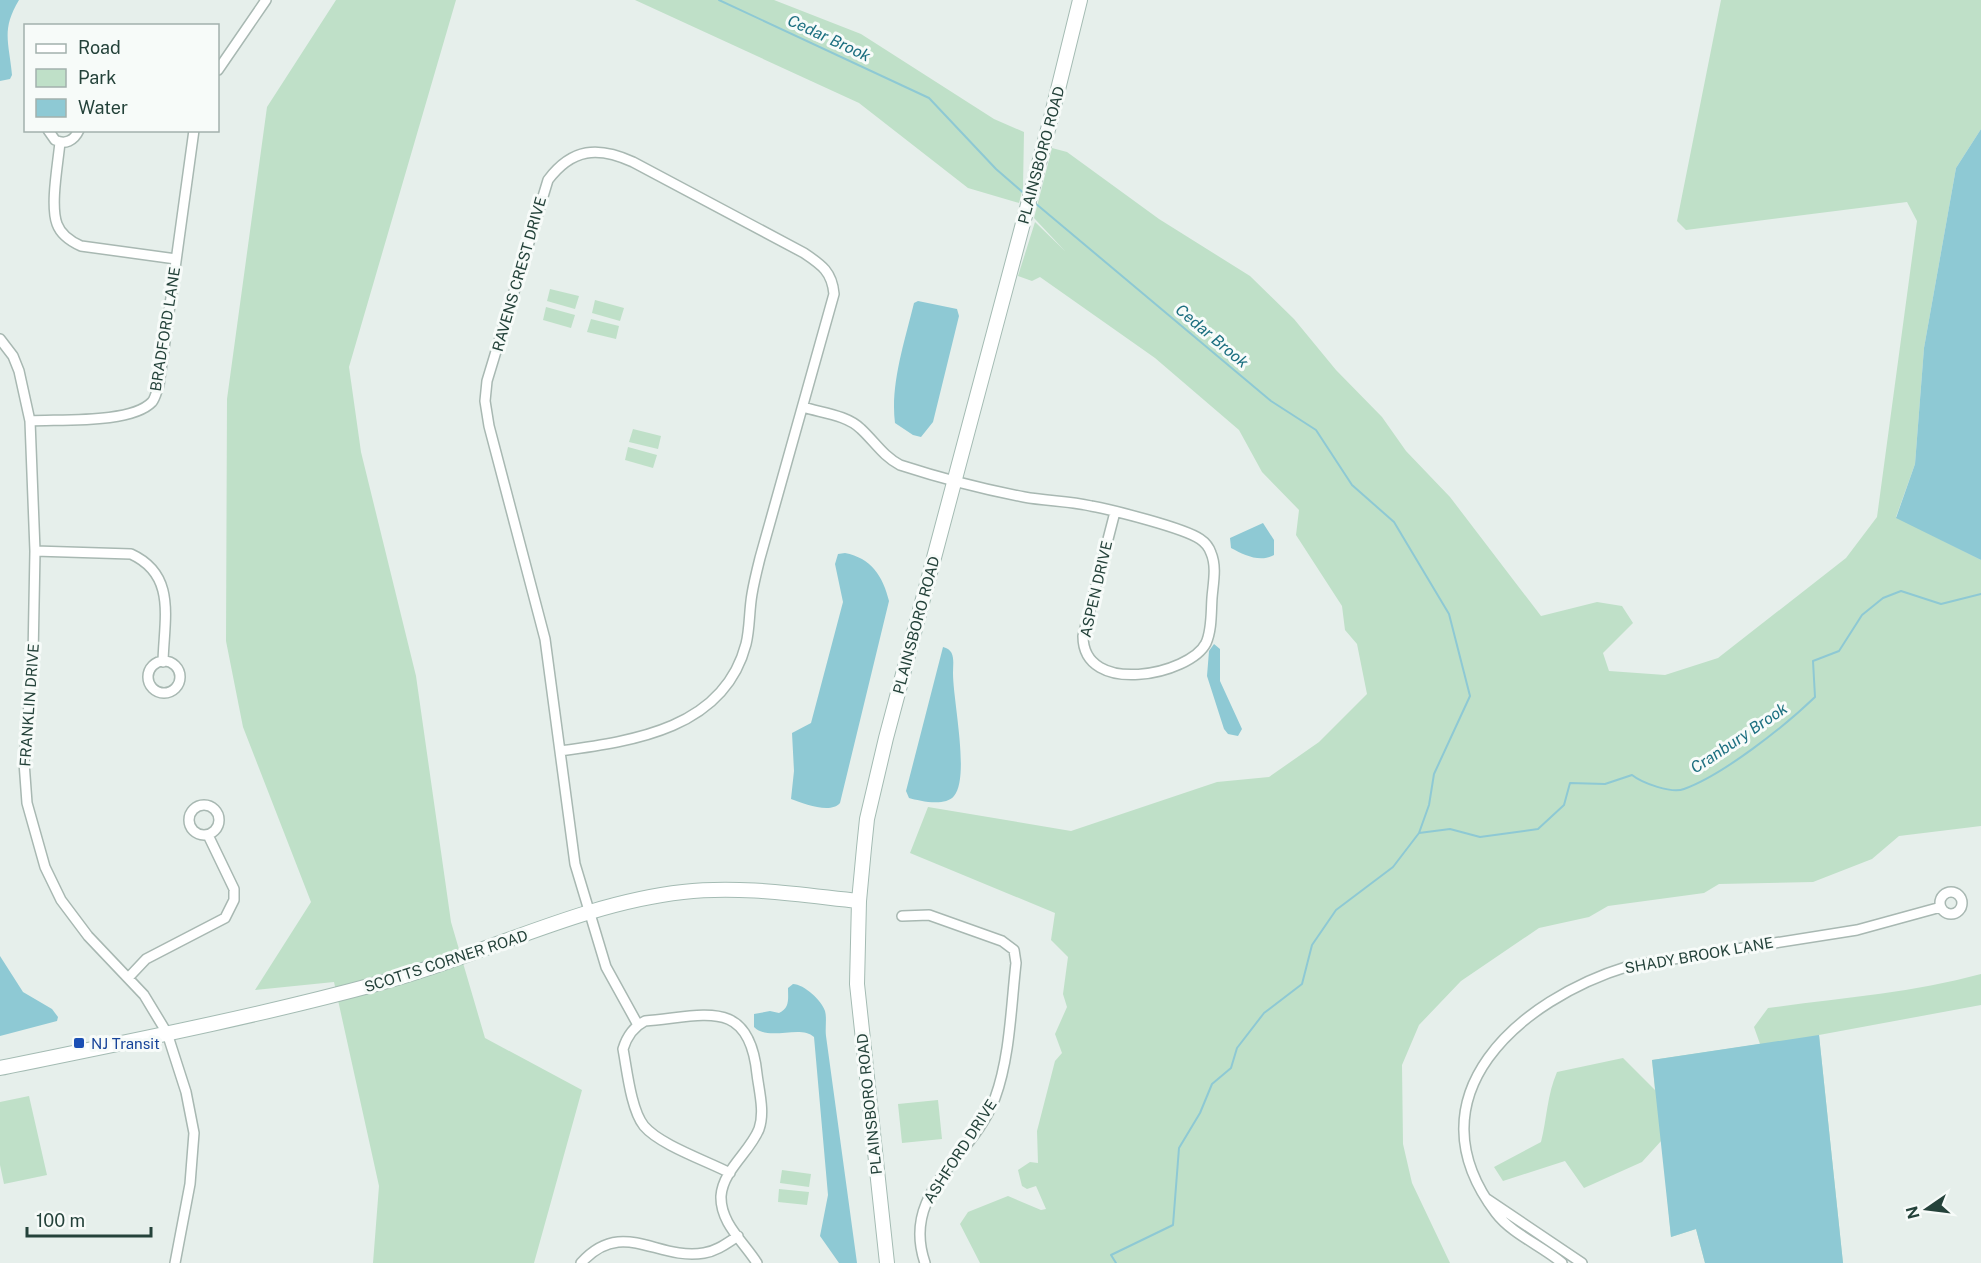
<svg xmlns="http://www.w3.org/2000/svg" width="1981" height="1263" font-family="'Public Sans',sans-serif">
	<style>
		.green { fill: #bfe0c8 }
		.water { fill: #8ec9d4 }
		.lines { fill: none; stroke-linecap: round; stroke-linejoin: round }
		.stream { stroke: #8ec9d4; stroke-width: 2 }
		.street-casing { stroke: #a8b8b2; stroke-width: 12 }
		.secondary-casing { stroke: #a4bbb3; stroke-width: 16 }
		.street { stroke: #fff; stroke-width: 9 }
		.secondary { stroke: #fff; stroke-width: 14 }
		.transit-dot { fill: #1a4fb4; stroke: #f7fbf9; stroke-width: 2 }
		.labels { text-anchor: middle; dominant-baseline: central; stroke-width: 6; stroke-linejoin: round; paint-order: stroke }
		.street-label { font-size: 15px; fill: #24423a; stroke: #f7fbf9 }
		.transit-label { font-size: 15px; fill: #164399; stroke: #f7fbf9; text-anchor: start }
		.water-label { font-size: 16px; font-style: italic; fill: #1c6f80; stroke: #f7fbf9 }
	</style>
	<rect width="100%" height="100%" fill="#e6efeb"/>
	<path class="green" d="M336 0H456L349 367 361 452 416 676 451 922 485 1038 582 1090 534 1263H373L379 1186 334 982 255 990 311 902 243 727 226 641 227 399 267 107Z
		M635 0H774L861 34 994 119 1024 132 1023 188 1019 203 968 188 859 103Z
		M1721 0H1981V129L1956 168 1924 348 1915 464 1896 517 1981 560V826L1899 836 1872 859 1813 882 1719 884 1704 893 1608 906 1589 917 1539 928 1461 981 1419 1025 1402 1065 1403 1144 1412 1183 1450 1263H980L960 1224 968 1212 1008 1196 1041 1210 1046 1209 1036 1186 1027 1189 1022 1186 1018 1170 1030 1162 1038 1163 1037 1131 1055 1061 1062 1053 1055 1034 1067 1007 1063 994 1068 957 1051 940 1055 913 910 853 928 807 1071 831 1217 782 1269 777 1319 742 1367 694 1357 644 1345 630 1342 606 1296 535 1299 510 1262 472 1239 430 1155 358 1040 277 1032 281 1018 276 1035 222 1065 251 1034 218 1052 148 1067 152 1159 219 1250 276 1294 319 1336 370 1382 417 1406 451 1450 497 1541 616 1597 602 1622 606 1633 623 1603 653 1609 671 1665 675 1718 658 1846 558 1877 517 1917 221 1907 202 1686 230 1677 221Z
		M550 289 579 296 575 309 547 301Z
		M595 300 624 308 620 321 592 313Z
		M546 307 575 315 571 328 543 320Z
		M591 319 619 326 616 339 587 332Z
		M633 429 661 436 658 449 629 442Z
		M628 447 657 455 653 468 625 460Z
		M1981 974V1005L1819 1035 1843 1263H1705L1696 1229 1671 1237 1662 1140 1642 1162 1584 1188 1565 1161 1503 1181 1494 1167 1541 1142C1547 1118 1547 1095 1557 1072L1623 1058 1655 1090 1652 1060 1760 1044 1754 1027 1768 1008C1840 998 1911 993 1981 974Z
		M29 1096 47 1175 4 1184 0 1165V1102Z
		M938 1100 942 1139 902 1143 898 1104Z
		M782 1170 811 1174 809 1187 780 1183Z
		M779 1189 809 1192 807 1205 778 1202Z"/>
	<path class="water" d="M0 0H19C1 30 9 42 12 75L10 79 0 81Z
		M1981 129V560L1896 518 1915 464 1924 348 1956 168Z
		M918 301 957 309 959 316 933 422 921 437 913 435 895 423C890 385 905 340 914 303Z
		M1263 523 1274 540V555C1260 563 1244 555 1231 548L1230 538Z
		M845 553C871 558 883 576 889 601L840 803C831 814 804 804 791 799L794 771 792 733 811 723 843 602 835 564 838 554Z
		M1214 644 1220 649V681L1242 729 1238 736 1228 734 1224 729 1207 676 1209 651Z
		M943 647C956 650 953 662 953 673 953 701 970 777 954 796 945 807 920 801 909 798L906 791Z
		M0 956 23 992 52 1009 58 1017 57 1021 0 1036Z
		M793 984C804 984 822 1001 825 1011 827 1018 825 1028 826 1036L857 1263H839L820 1236 828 1195 814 1037C800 1024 769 1042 754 1027V1014L770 1011 779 1013C790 1008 788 999 788 988Z
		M1819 1035 1843 1263H1705L1696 1229 1671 1237 1652 1060Z"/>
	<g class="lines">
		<path class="stream" d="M719 0 929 98 996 169 1026 195
			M1035 203 1271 401 1316 430 1352 485 1394 522 1449 614 1470 696 1434 774 1429 805 1419 833
			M1116 1263 1111 1255 1173 1225 1179 1148 1200 1113 1212 1084 1231 1068 1237 1048 1264 1013 1302 984 1312 945 1336 910 1393 867 1419 833 1450 829 1480 837 1538 829 1564 805 1570 783 1605 784 1632 775C1642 783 1672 794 1684 789 1723 775 1785 726 1815 697L1813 661 1839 651 1862 615 1883 598 1901 591 1941 604 1981 594"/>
		<g class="street-casing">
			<path id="street" d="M218 70 266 0
				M48 130 55 140C65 145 74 141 79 130
				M60 142C58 164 50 205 57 224 61 235 72 242 81 246L176 259
				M0 339 13 356 19 371 30 421 35 551 33 657 24 762 27 803 45 867 61 900 88 936 144 995 167 1033 186 1092 194 1133 190 1184 175 1263
				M803 407C822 413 847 415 861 429 875 442 883 456 900 465 940 478 982 489 1024 497 1046 501 1069 501 1091 506 1113 510 1184 528 1200 539 1206 543 1209 547 1211 553 1217 567 1213 584 1212 598 1211 612 1212 630 1206 643 1190 675 1083 697 1083 636L1115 512
				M30 421C59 419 131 424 152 402 155 399 157 390 159 385L194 130
				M35 551 131 554C177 575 164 619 163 662
				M148 677a16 16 0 1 1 32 0a16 16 0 1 1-32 0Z
				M560 751C633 741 724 729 746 644 750 628 749 611 752 594 754 582 757 570 760 558L834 294C832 272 822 265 804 253L633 162C598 146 572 148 548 180L487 381 485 401 489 426 545 639 575 864 606 967 638 1025
				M189 820a15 15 0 1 1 30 0a15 15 0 1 1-30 0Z
				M1940 903a11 11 0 1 1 22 0a11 11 0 1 1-22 0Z
				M902 916 929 915 1002 941 1014 950 1016 963C1011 1007 1010 1057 995 1098 973 1158 900 1190 925 1263
				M129 977 146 959 225 918 234 900V889L208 835
				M730 1173C707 1161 660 1145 644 1126 631 1110 627 1070 623 1049 627 1036 633 1027 645 1021 705 1016 749 997 757 1074 759 1091 765 1112 759 1129 750 1152 723 1170 721 1196 720 1223 744 1242 757 1263
				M1487 1199 1582 1263
				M581 1263C622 1217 657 1261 704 1253 717 1251 727 1243 738 1236
				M1562 1263C1542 1246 1512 1234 1496 1213 1407 1096 1520 999 1629 966L1857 930 1941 907"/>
		</g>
		<g class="secondary-casing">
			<path id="secondary" d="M0 1068C127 1042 255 1017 380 983 479 957 581 903 683 892 740 885 801 895 859 901
				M887 1263 857 984 859 901 864 848 867 819 886 738 1050 122 1080 0"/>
		</g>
		<use href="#street" class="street"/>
		<use href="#secondary" class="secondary"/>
	</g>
	<rect class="transit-dot" x="73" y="1037" width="12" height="12" rx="3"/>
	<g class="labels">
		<g class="street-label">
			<text transform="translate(1041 155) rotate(-75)">PLAINSBORO ROAD</text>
			<text transform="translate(519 274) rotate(-74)">RAVENS CREST DRIVE</text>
			<text transform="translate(165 329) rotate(-81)">BRADFORD LANE</text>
			<text transform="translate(1096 589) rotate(-77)">ASPEN DRIVE</text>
			<text transform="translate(916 625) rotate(-75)">PLAINSBORO ROAD</text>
			<text transform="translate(29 705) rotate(-86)">FRANKLIN DRIVE</text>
			<text transform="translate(1699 955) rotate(-10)">SHADY BROOK LANE</text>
			<text transform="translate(446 961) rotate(-18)">SCOTTS CORNER ROAD</text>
			<text transform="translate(869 1104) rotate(-96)">PLAINSBORO ROAD</text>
			<text transform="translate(960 1151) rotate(-57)">ASHFORD DRIVE</text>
		</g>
		<g class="transit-label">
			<text x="91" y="1043">NJ Transit</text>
		</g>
		<g class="water-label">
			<text transform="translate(829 38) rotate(25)">Cedar Brook</text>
			<text transform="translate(1212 336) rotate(40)">Cedar Brook</text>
			<text transform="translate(1739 738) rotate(-34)">Cranbury Brook</text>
		</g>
	</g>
	<rect x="24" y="24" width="195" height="108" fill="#f7fbf9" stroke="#a3b1ad" stroke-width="1.5"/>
	<rect x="36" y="44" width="30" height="9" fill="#ffffff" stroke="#a3b1ad" stroke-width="1.5"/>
	<text x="78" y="54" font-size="18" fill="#24423a">Road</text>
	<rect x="36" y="69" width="30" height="18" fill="#bfe0c8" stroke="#a3b1ad" stroke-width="1.5"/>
	<text x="78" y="84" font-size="18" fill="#24423a">Park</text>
	<rect x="36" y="99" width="30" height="18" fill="#8ec9d4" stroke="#a3b1ad" stroke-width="1.5"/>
	<text x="78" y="114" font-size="18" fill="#24423a">Water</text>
	<g transform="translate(1927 1209) rotate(256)" stroke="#f7fbf9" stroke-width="4.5" paint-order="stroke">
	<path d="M0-4.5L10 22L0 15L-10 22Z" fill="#24423a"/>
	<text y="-9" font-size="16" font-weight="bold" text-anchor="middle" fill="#24423a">N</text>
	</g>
	<path d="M27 1227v9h124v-9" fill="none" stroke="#24423a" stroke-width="3"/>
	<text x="36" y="1227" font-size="18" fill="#24423a" stroke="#f7fbf9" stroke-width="4.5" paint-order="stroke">100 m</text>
</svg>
